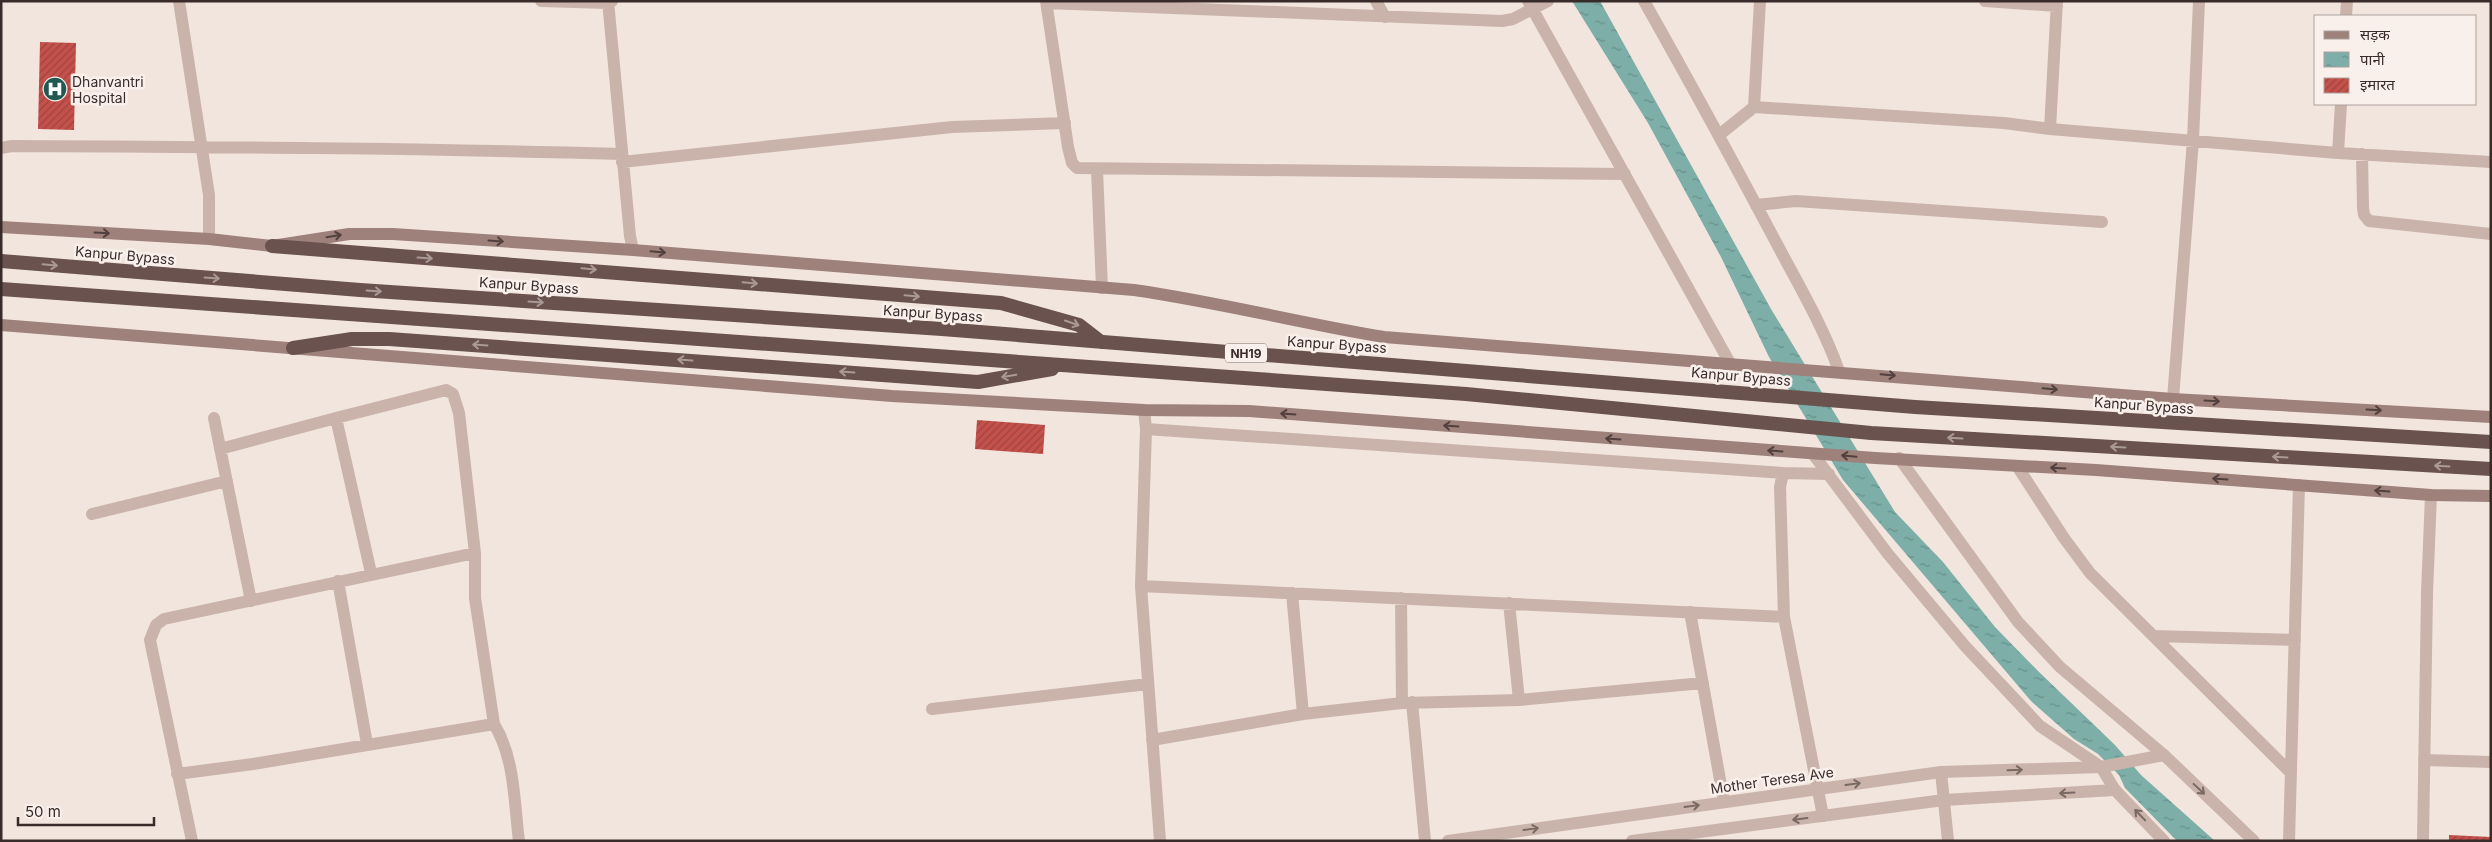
<svg xmlns="http://www.w3.org/2000/svg" width="2492" height="842" font-family="Inter,'Noto Sans Devanagari',sans-serif">
	<style>
		.water { fill: url(#water-ripples) }
		.building { fill: url(#building-hatch) }
		.lines { fill: none; stroke-linecap: round; stroke-linejoin: round }
		.minor { stroke: #cab3aa; stroke-width: 12 }
		.tertiary { stroke: #cab3aa; stroke-width: 12 }
		.secondary { stroke: #9e817b; stroke-width: 12 }
		.trunk { stroke: #6a524e; stroke-width: 14 }
		.oneway { stroke: #52403e }
		.oneway2 { stroke: #ab9995 }
		.oneway3 { stroke: #7a6863 }
		.labels { text-anchor: middle; dominant-baseline: central; stroke-width: 5; stroke-linejoin: round; paint-order: stroke }
		.shield { fill: #faf0eb; stroke: #726663; stroke-width: 1 }
		.shield-label { font-size: 12px; font-weight: bold; fill: #382b29 }
		.poi-label { font-size: 14px; fill: #382b29; stroke: #faf0eb; text-anchor: start }
		.street-label { font-size: 14px; fill: #382b29; stroke: #faf0eb }
	</style>
	<defs>
		<pattern id="water-ripples" width="26" height="14" patternUnits="userSpaceOnUse" patternTransform="scale(1.25)"><rect width="26" height="14" fill="#7dafa8"/><path d="M2 4q2-2 4 0t4 0M15 11q2-2 4 0t4 0" fill="none" stroke="#678f89"/></pattern>
		<pattern id="building-hatch" width="6" height="6" patternUnits="userSpaceOnUse" patternTransform="scale(1.25)"><rect width="6" height="6" fill="#c4514b"/><path d="M-1 1l2-2M0 6l6-6M5 7l2-2" fill="none" stroke="#a0433e"/></pattern>
	</defs>
	<rect width="100%" height="100%" fill="#f2e5de"/>
	<path class="water" d="M1572 1H1600L1771 309 1895 512 1943 562 1995 627 2038 671 2115 745 2141 775 2215 841H2177L2125 788 2119 775 2098 754 2074 739 2031 701 1843 480 1769 357 1721 257 1648 123Z"/>
	<path class="building" d="M40 42 76 43 74 130 38 129Z
		M977 420 1045 425 1043 454 975 449Z
		M2449 835 2491 837V841H2449Z"/>
	<g class="lines">
		<path class="minor" d="M179 1 209 195V239
			M541 1 608 3 612 1
			M608 1 630 236 633 250
			M1046 1 1068 147 1072 163 1077 168 1625 174
			M1376 1 1385 17
			M1528 1 1731 365
			M1985 1 2057 6
			M1047 3 1502 21 1513 19 1548 1
			M2346 16 2347 1
			M1754 107 1760 1
			M2050 129 2057 1
			M1719 135 1754 107 2004 123 2050 129 2338 153 2491 162
			M1 148 12 146C215 147 418 148 622 154
			M2338 153 2341 104
			M2362 154 2363 208 2364 215 2369 221 2491 234
			M622 162 952 127 1065 123
			M1097 170 1102 288
			M1756 205 1796 201 2102 222
			M2173 399 2193 140 2199 1
			M1144 410 1146 429 1141 586 1160 841
			M214 418 251 601
			M1146 429 1783 473 1829 474
			M220 449 336 418 371 573
			M1813 454 1888 554 1965 646 2040 726 2101 767
			M1899 458 2018 622 2060 667 2164 755
			M2017 466 2064 538 2090 573 2291 773
			M1783 473 1780 487 1784 617 1823 816
			M92 514 227 481
			M338 581 367 744
			M1141 586 1784 617
			M1509 603 1519 700 1703 683
			M1690 612 1724 802
			M2154 636 2295 640
			M1412 702 1425 841
			M1404 703 1519 700
			M932 709 1148 684
			M1303 714 1402 703 1401 598
			M494 724C515 758 514 802 519 841
			M1152 740 1303 714 1292 593
			M2424 760 2491 762
			M1941 772 1948 841
			M177 774 253 764 494 724 475 598V553L459 413 453 394 446 390 336 418
			M2115 790 2164 841
			M192 841 150 640 156 625 164 619 475 553
			M2289 841 2299 485"/>
		<path class="tertiary" d="M1644 1C1687 77 1729 154 1770 231 1794 277 1822 323 1839 371
			M1448 841 1941 772 2101 767 2164 755 2254 841
			M1632 841 1944 800 2115 790 2101 767
			M2423 841 2427 593 2431 495"/>
		<path class="secondary" d="M1 227 209 239 272 246 349 234H393L633 250 1134 290C1218 302 1300 323 1384 337L2173 399 2491 417
			M1 325 892 396 1144 410 1249 411 1875 458 2096 470 2431 495 2491 496"/>
		<path class="trunk" d="M272 246 1001 303 1079 325 1101 342
			M1 261 360 290 942 329 1915 407 2491 442
			M1 289 1466 394 1871 433 2491 469
			M293 348 352 339H389L978 382 1052 369"/>
	</g>
	<defs><path id="oneway-shaft" d="M-6 0H5M1.5-3L5.5 0L1.5 3" fill="none" stroke-width="1.6" stroke-linecap="round" stroke-linejoin="round" transform="scale(1.25)"/></defs>
	<g class="oneway">
		<use href="#oneway-shaft" transform="translate(102 233) rotate(3)"/>
		<use href="#oneway-shaft" transform="translate(334 236) rotate(-9)"/>
		<use href="#oneway-shaft" transform="translate(496 241) rotate(4)"/>
		<use href="#oneway-shaft" transform="translate(658 252) rotate(5)"/>
		<use href="#oneway-shaft" transform="translate(1888 375) rotate(5)"/>
		<use href="#oneway-shaft" transform="translate(2050 389) rotate(5)"/>
		<use href="#oneway-shaft" transform="translate(2212 401) rotate(3)"/>
		<use href="#oneway-shaft" transform="translate(2374 410) rotate(3)"/>
		<use href="#oneway-shaft" transform="translate(1288 414) rotate(-176)"/>
		<use href="#oneway-shaft" transform="translate(1451 426) rotate(-176)"/>
		<use href="#oneway-shaft" transform="translate(1613 439) rotate(-176)"/>
		<use href="#oneway-shaft" transform="translate(1775 451) rotate(-176)"/>
		<use href="#oneway-shaft" transform="translate(1849 456) rotate(-175)"/>
		<use href="#oneway-shaft" transform="translate(2058 468) rotate(-177)"/>
		<use href="#oneway-shaft" transform="translate(2220 479) rotate(-176)"/>
		<use href="#oneway-shaft" transform="translate(2382 491) rotate(-176)"/>
	</g>
	<g class="oneway2">
		<use href="#oneway-shaft" transform="translate(425 258) rotate(4)"/>
		<use href="#oneway-shaft" transform="translate(50 265) rotate(5)"/>
		<use href="#oneway-shaft" transform="translate(589 269) rotate(5)"/>
		<use href="#oneway-shaft" transform="translate(212 278) rotate(4)"/>
		<use href="#oneway-shaft" transform="translate(750 283) rotate(5)"/>
		<use href="#oneway-shaft" transform="translate(374 291) rotate(4)"/>
		<use href="#oneway-shaft" transform="translate(912 296) rotate(5)"/>
		<use href="#oneway-shaft" transform="translate(536 302) rotate(4)"/>
		<use href="#oneway-shaft" transform="translate(1072 323) rotate(19)"/>
		<use href="#oneway-shaft" transform="translate(480 345) rotate(-176)"/>
		<use href="#oneway-shaft" transform="translate(685 360) rotate(-176)"/>
		<use href="#oneway-shaft" transform="translate(847 372) rotate(-176)"/>
		<use href="#oneway-shaft" transform="translate(1009 376) rotate(170)"/>
		<use href="#oneway-shaft" transform="translate(1955 438) rotate(-177)"/>
		<use href="#oneway-shaft" transform="translate(2118 447) rotate(-177)"/>
		<use href="#oneway-shaft" transform="translate(2280 457) rotate(-177)"/>
		<use href="#oneway-shaft" transform="translate(2442 466) rotate(-177)"/>
	</g>
	<g class="oneway3">
		<use href="#oneway-shaft" transform="translate(2015 770) rotate(-2)"/>
		<use href="#oneway-shaft" transform="translate(1853 784) rotate(-8)"/>
		<use href="#oneway-shaft" transform="translate(2199 789) rotate(43)"/>
		<use href="#oneway-shaft" transform="translate(2067 793) rotate(177)"/>
		<use href="#oneway-shaft" transform="translate(1692 806) rotate(-8)"/>
		<use href="#oneway-shaft" transform="translate(2140 815) rotate(-134)"/>
		<use href="#oneway-shaft" transform="translate(1800 819) rotate(173)"/>
		<use href="#oneway-shaft" transform="translate(1531 829) rotate(-8)"/>
	</g>
	<defs>
		<g id="hospital-disc" transform="scale(1.25)"><circle r="9.5" fill="#1f5952" stroke="#faf0eb"/><path d="M-5-5h3v3.5h4V-5h3V5h-3V1.5h-4V5h-3Z" fill="#fff"/></g>
	</defs>
	<g fill-rule="evenodd">
		<use href="#hospital-disc" x="55" y="89"/>
	</g>
	<g class="labels">
		<rect class="shield" x="1225" y="343.5" width="42" height="19" rx="4"/>
		<g class="shield-label">
			<text x="1246" y="353">NH19</text>
		</g>
		<g class="poi-label">
			<text x="72" y="81">Dhanvantri<tspan x="72" dy="16">Hospital</tspan></text>
		</g>
		<g class="street-label">
			<text transform="translate(125 255) rotate(5)">Kanpur Bypass</text>
			<text transform="translate(529 285) rotate(4)">Kanpur Bypass</text>
			<text transform="translate(933 313) rotate(4)">Kanpur Bypass</text>
			<text transform="translate(1337 344) rotate(4)">Kanpur Bypass</text>
			<text transform="translate(1741 376) rotate(5)">Kanpur Bypass</text>
			<text transform="translate(2144 405) rotate(4)">Kanpur Bypass</text>
			<text transform="translate(1772 780) rotate(-8)">Mother Teresa Ave</text>
		</g>
	</g>
	<rect width="2492" height="842" fill="none" stroke="#382b29" stroke-width="5"/>
	<rect x="2314" y="15" width="162" height="90" fill="#faf0eb" stroke="#aca19d"/>
	<rect x="2324" y="31" width="25" height="8" fill="#9e817b" stroke="#aca19d"/>
	<text x="2360" y="40" font-size="15" fill="#382b29">सड़क</text>
	<rect x="2324" y="52" width="25" height="15" fill="url(#water-ripples)" stroke="#aca19d"/>
	<text x="2360" y="65" font-size="15" fill="#382b29">पानी</text>
	<rect x="2324" y="78" width="25" height="15" fill="url(#building-hatch)" stroke="#aca19d"/>
	<text x="2360" y="90" font-size="15" fill="#382b29">इमारत</text>
	<path d="M18 817v8h136v-8" fill="none" stroke="#382b29" stroke-width="2.5"/>
	<text x="25" y="817" font-size="15" fill="#382b29" stroke="#faf0eb" stroke-width="4" paint-order="stroke">50 m</text>
</svg>
